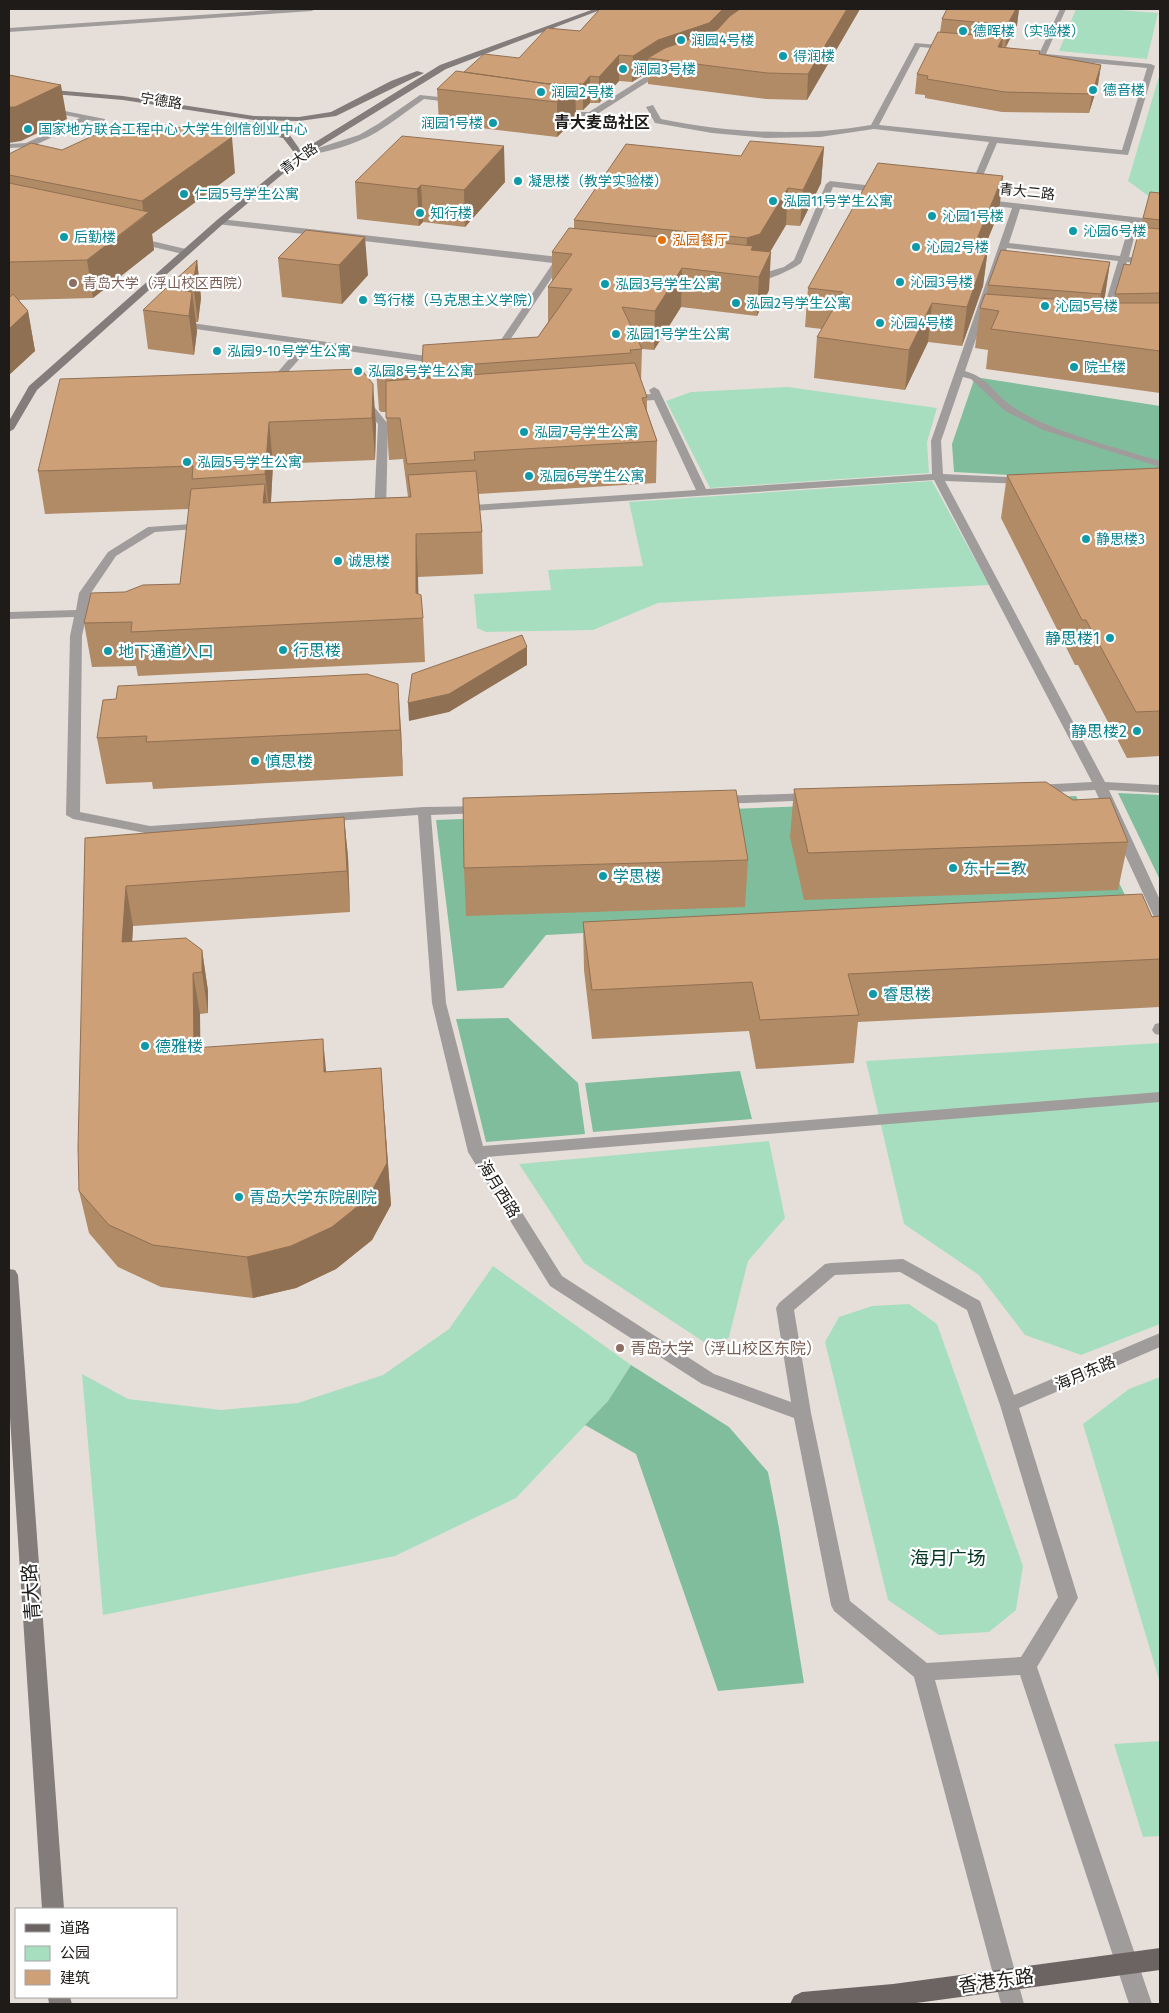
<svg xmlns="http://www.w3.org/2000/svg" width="1169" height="2013" font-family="'Fira Sans','Noto Sans SC',sans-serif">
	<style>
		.green { fill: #a8dec0 }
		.forest { fill: #80bd9d }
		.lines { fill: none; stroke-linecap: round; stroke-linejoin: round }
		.lane { fill: #a19c9c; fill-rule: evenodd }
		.street { fill: #a19c9c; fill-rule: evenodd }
		.secondary { fill: #827c7b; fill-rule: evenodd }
		.primary { fill: #6b6463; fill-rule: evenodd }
		.wall { fill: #b18a66 }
		.shaded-wall { fill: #907053 }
		.building { fill: #cea077; stroke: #907053 }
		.culture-dot { fill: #0f9aa8; stroke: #fff; stroke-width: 2 }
		.food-dot { fill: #e8710a; stroke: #fff; stroke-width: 2 }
		.education-dot { fill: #8d6e63; stroke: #fff; stroke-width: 2 }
		.labels { text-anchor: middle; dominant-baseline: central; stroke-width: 4.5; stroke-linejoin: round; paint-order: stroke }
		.far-culture-label { font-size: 14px; fill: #0d838f; stroke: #fff; text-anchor: start }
		.far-street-label { font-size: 14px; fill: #1e1b19; stroke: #fff }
		.far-food-label { font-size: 14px; fill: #c56008; stroke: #fff; text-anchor: start }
		.far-education-label { font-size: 14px; fill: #785e54; stroke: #fff; text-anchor: start }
		.far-quarter-label { font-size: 16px; font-weight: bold; fill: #1e1b19; stroke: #fff }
		.culture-label { font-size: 16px; fill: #0d838f; stroke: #fff; text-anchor: start }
		.street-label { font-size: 16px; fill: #1e1b19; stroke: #fff }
		.education-label { font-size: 16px; fill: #785e54; stroke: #fff; text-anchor: start }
		.near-park-label { font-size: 19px; fill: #053924; stroke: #fff }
		.near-street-label { font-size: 19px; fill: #1e1b19; stroke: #fff }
	</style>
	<rect width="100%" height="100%" fill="#e6dfd9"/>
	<path class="green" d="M1076 9H1106L1158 13 1147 59 1059 51Z
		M1160 73V201L1147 195 1128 181Z
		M788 387 937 408 927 442 929 473 710 488 666 401 691 392Z
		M932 481 989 585 658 603 593 630 486 632 477 628 474 594 551 590 548 570 643 566 629 502Z
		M1160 1043V1324L1081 1355 1025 1335 979 1275 904 1224 866 1061Z
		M769 1141 785 1218 748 1261 729 1337 716 1350 584 1263 519 1164Z
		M493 1266 631 1365 608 1401 516 1498 395 1556 103 1615 82 1374 128 1399 221 1410 298 1403 383 1375 449 1329Z
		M909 1304 937 1324 1023 1566 1016 1610 989 1632 939 1635 888 1600 825 1342 839 1317 872 1306Z
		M1160 1377V1683L1083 1424 1129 1389Z
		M1160 1741V1836L1143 1837 1114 1744Z"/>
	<path class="forest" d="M975 377 1160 406V490L1061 478 954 472 952 444Z
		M1118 793 1160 795V880Z
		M1076 796 1130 905 546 935 503 988 457 991 436 820Z
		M508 1018 578 1083 585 1134 486 1142 456 1019Z
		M740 1071 752 1119 593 1132 585 1083Z
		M631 1365 729 1427 768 1472 779 1528 804 1683 718 1691 636 1454 585 1425 608 1401Z"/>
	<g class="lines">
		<path class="lane" d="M288 9H315L312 11 9 32V28Z"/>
		<path class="street" d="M1060 9H1066L1046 54 1151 64 1155 66 1128 155 997 143 976 192 972 195 968 192 989 142 874 129 820 137 766 138 712 133 655 123 646 107 653 105 661 119C731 133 800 137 871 125L915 43 951 46H954V50L920 47 879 125 1122 150 1147 68 1039 58 1038 56Z
			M661 67 668 69 594 116H555L551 114 555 112H589Z
			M420 95 458 99 462 101 458 103 424 99C408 110 393 122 377 132 353 146 326 152 300 157L296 155 359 135 378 124Z
			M9 100 105 119 102 149 95 153 91 151 94 148 98 122 89 120 31 147 9 148V144L26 143 80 118 9 104Z
			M830 181 883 187 887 190 883 193 833 187 801 263C790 271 761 284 747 282V278L784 267 794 260 826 184Z
			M980 199 1160 220V226L1138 223 1129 257 1160 260V266L1127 262 1110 321 1105 324 1100 321 1118 261 1007 248 965 371C989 378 994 394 1013 407 1051 432 1116 447 1160 461V467L1043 430 1005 411 971 379 963 377 941 441 943 474 1027 478 1032 481 1027 484 945 481 1105 782 1160 785V793L1109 790 1160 900V919L1155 918 1153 915 1095 790 1036 793 1029 789 1036 785 1092 782 934 480 459 512 453 509 459 506 696 490 654 400 628 402 623 399 628 396 651 394 649 390 654 387 659 390 706 489 932 474 931 441 1012 208 977 204V200ZM1020 209 1130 222 1120 256 1009 243Z
			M220 219 559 257 576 262 571 265 561 264 498 358 495 359 490 356 553 263 217 224V220Z
			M135 237 190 250 191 252 187 255 132 242 131 240Z
			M177 321 441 358 446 361 441 364 311 346 287 373 291 392 286 395 281 392 277 373 302 344 174 326V322Z
			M363 397 367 398 388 424 386 514 380 517 374 514 378 424 358 400Z
			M206 523 210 524 212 526 210 528 155 532 116 556 91 593 82 636 80 812 150 826 424 807 488 806 490 809 483 813 431 815 446 1003 483 1146 1160 1092V1102L487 1157 562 1276 714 1374 791 1402 776 1308 779 1303 825 1264 831 1263 903 1259 980 1301 1014 1395 1160 1333V1347L1019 1408 1078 1598 1037 1667 1152 2004H1129L1020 1675 935 1680 1024 2004H1001L914 1677 834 1611 831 1605 794 1418 702 1384 550 1286 468 1152 432 1003 418 815 150 834 73 819 66 815 70 636 74 617 9 619V612L76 610 79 593 108 552 148 527ZM900 1272 967 1310 1000 1405 1058 1597 1021 1657 927 1663 850 1601 811 1413 794 1310 835 1275Z
			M813 793 820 797 818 800 719 804 712 800 719 796Z
			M1160 1023V1035L1155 1034 1152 1030 1155 1024Z"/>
		<path class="secondary" d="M594 9H603L446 69 303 157 223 224 37 390 14 429 9 432V421L29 386 217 220 296 155 283 138 231 127V123L289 134 301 151 440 65Z
			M417 71 424 73 336 116 299 121 254 120 123 100 53 94 49 92 53 90 123 96 254 116 299 117 331 112 391 81Z
			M9 1269 15 1270 18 1275 64 1909H42L9 1402Z
			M48 1997H70L72 2004H49Z"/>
		<path class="primary" d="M1160 1948V1970L909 2004H790L794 1996 802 1992 893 1984Z"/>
	</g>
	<path class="wall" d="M600 9H860L807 100 766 99 648 84V72L632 82 619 81 599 103H590L583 110H576V118L557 137 439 123 437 89 519 58 580 31Z
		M947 9H1019L1017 25 1005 47 1101 65 1098 84 1089 113 1002 112 925 98V95L915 94 917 74 940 32 942 19Z
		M824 147 821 183 800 226 786 225 770 252 769 290 757 316 681 307 654 350 642 349 641 381 647 397V411L657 441 656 483 478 494 482 532 483 574 418 577V594L423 618 425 662 138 676 136 666 92 667 84 623 125 592 180 584 189 509 45 514 38 471 361 369 376 425 375 460 273 464 271 502 408 497 403 459 389 460 386 412H381L379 410 376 369 422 367 538 337 548 322V287L552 281V252L574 228V220L741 156Z
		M62 150 235 173 152 234 154 250 93 298 19 300 28 311 35 351 9 375V154Z
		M355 182H505L465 227 423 222 419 226 357 219Z
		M1160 193V393L986 369 988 350 975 348 980 308 987 294 988 285 1110 262 1104 303H1113L1115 294 1130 265 1141 227 1143 218Z
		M999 212 984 248H988L983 286 962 346 928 342 905 390 814 378 817 337 822 329 805 327 808 288Z
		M306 230 368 275 342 304 282 297 278 258Z
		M197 260 201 298 198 322H196L197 331 194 355 148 349 143 310 175 289 174 281Z
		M1160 468V756L1127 758 1078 665H1075L1001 518 1007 475Z
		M103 700 401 729 403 776 153 789 152 782 106 784 97 738Z
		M794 789 1128 842 1118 890 804 900 790 837Z
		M344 817 348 857 350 912 133 926 132 941 202 950 208 991V1013L200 1014V1048L326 1072 384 1109 391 1205 372 1240 336 1269 296 1288 253 1298 161 1287 118 1267 89 1233 79 1191 85 838Z
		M748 860 745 907 466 916 464 868Z
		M1160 916V1007L858 1022 854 1063 756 1069 749 1031 592 1039 584 970 583 922Z"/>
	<path class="shaded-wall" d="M723 9H778L648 58V72L632 82 633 56 658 40Z
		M847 9H860L807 100 808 74Z
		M1016 9H1019L1017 25 1005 49 1007 25Z
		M1003 37 1001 56 998 47Z
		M619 55V81L599 103V77Z
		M1101 65 1098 84 1089 113 1092 94Z
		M590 76V103L583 110V84Z
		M575 84 576 118 557 137V102Z
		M61 85 67 119 21 141 9 143V107Z
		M232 137 235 173 152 234 154 250 93 298 87 260 144 217 142 201Z
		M504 146 505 182 465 227 464 190Z
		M824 147 821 183 800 226 803 190Z
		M1003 176 999 212 969 285 974 246Z
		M421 185 423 222 419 226 417 189Z
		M788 188 786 225 758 272 745 275 747 238Z
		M365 237 368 275 342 304 339 265Z
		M988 248 983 286 962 346 967 307Z
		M771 252 769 290 757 316 759 277Z
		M197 260 201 298 198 322 193 283Z
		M1110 262 1104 301 1095 333 1101 294Z
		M682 268 681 307 654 350 655 311Z
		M192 292 197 331 194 355 189 316Z
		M932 303 928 342 905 390 909 350Z
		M28 311 35 351 9 375V329Z
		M373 384 376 425 375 460 372 418Z
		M269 422 273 464 270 517 265 474Z
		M265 484 269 526 263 503Z
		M416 534 418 577 419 619 416 593Z
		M527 647V665L449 712 409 721 408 703Z
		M398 684 401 729 403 776 400 730Z
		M344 817 348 857 350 912 347 871Z
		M126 886 133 926 130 983 122 942Z
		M202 950 208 991V1013L202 972Z
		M193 973 200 1014 201 1090 194 1048Z
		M323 1039 327 1080 324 1072Z
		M381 1068 391 1205 372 1240 336 1269 296 1288 253 1298 247 1257Z"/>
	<path class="building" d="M600 9H723L709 23 658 40 633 56 619 55 599 77 590 76 583 84H549L464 72 484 54 519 58 547 28 580 31Z
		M740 9H847L808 74 767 73 648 58 665 48 717 30 730 16Z
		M947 9H1016L1007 25 942 19Z
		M938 32 1003 37 998 47 1040 51 1039 54 1101 65 1092 94 1005 92 927 79 928 76 917 74Z
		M456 71 548 84H575L557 102 437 89Z
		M9 75 61 85 15 107H9Z
		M166 125 232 137 142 201 9 175V154L31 143 62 150 112 127 147 135Z
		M402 136 504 146 464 190 421 185 417 189 355 182Z
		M750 141 824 147 803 190 788 188 760 234 747 238 574 220 626 144 741 156Z
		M878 163 1003 176 974 246 988 248 967 307 932 303 909 350 817 337 843 292 808 288Z
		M9 183 149 212 87 260 9 262Z
		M1150 192 1160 193V220L1143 218Z
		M1140 227 1160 229V293L1115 294 1124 264 1130 265Z
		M569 228 753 246 751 250 771 252 759 277 682 268 655 311 622 307 642 349 630 350 631 353 378 371 376 369 422 367 423 345 538 337 572 289 548 287 572 254 552 252Z
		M306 230 365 237 339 265 278 258Z
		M1001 250 1110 262 1101 294 988 285Z
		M197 260 193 283 174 281Z
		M166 288 192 292 189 316 143 310Z
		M13 294 28 311 9 329V298Z
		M985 294 1106 303H1160V351L991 329 999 311 980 308Z
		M635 363 647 397 642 398 657 441 474 452 475 460 407 464 400 418H386V381Z
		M361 369 373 384 372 418 269 422 265 474 192 479 193 466 38 471 60 379Z
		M1160 468V711L1136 712 1086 620H1082L1007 475Z
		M476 471 482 532 416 534V593L421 595 423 618 131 632 132 622 84 623 91 593 125 592 143 585 180 584 191 489 265 484 263 503 411 497 408 475Z
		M522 635 527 647 449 694 408 703 412 674Z
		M367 674 398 684 400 730 146 742 147 736 97 738 103 700 116 699 118 686Z
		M1046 782 1073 800 1110 798 1128 842 808 853 794 789Z
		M736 790 748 860 464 868 463 798Z
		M344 817 347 871 126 886 122 942 186 938 202 950V972L193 973 194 1048 323 1039 324 1072 381 1068 387 1163 368 1198 332 1227 291 1246 247 1257 153 1245 109 1225 79 1191 78 1147 85 838Z
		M1142 894 1152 917 1160 916V959L848 974 859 1015 760 1020 752 982 592 990 583 922Z"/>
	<g class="culture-dot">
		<circle cx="963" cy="31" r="5"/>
		<circle cx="681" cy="40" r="5"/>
		<circle cx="783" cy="56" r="5"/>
		<circle cx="623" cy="69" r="5"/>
		<circle cx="1093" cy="90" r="5"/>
		<circle cx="541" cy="92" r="5"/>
		<circle cx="493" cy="123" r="5"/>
		<circle cx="28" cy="129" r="5"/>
		<circle cx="518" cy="181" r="5"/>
		<circle cx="184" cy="194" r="5"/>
		<circle cx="773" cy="201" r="5"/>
		<circle cx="420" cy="213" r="5"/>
		<circle cx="932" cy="216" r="5"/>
		<circle cx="1073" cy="231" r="5"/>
		<circle cx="64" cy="237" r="5"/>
		<circle cx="916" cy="247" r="5"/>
		<circle cx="900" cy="282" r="5"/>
		<circle cx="605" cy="284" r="5"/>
		<circle cx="363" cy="300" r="5"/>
		<circle cx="736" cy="303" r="5"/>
		<circle cx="1045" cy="306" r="5"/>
		<circle cx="880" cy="323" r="5"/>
		<circle cx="616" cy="334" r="5"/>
		<circle cx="217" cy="351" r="5"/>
		<circle cx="1074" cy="367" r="5"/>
		<circle cx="358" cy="371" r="5"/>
		<circle cx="524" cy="432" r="5"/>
		<circle cx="187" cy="462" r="5"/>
		<circle cx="529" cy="476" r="5"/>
		<circle cx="1086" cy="539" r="5"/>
		<circle cx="338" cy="561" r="5"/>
		<circle cx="1110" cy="638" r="5"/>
		<circle cx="283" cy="650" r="5"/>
		<circle cx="108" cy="651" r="5"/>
		<circle cx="1137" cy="731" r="5"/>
		<circle cx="255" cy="761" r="5"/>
		<circle cx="953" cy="868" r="5"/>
		<circle cx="603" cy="876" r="5"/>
		<circle cx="873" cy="994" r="5"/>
		<circle cx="145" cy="1046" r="5"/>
		<circle cx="239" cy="1197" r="5"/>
	</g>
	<circle class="food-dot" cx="662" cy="240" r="5"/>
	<g class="education-dot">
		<circle cx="73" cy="283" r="5"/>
		<circle cx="620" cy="1348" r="5"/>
	</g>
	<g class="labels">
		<g class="far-culture-label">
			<text x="973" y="31">德晖楼（实验楼）</text>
			<text x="691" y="40">润园4号楼</text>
			<text x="793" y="56">得润楼</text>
			<text x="633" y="69">润园3号楼</text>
			<text x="1103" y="90">德音楼</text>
			<text x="551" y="92">润园2号楼</text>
			<text x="483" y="123" text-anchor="end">润园1号楼</text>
			<text x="38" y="129">国家地方联合工程中心 大学生创信创业中心</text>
			<text x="528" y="181">凝思楼（教学实验楼）</text>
			<text x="194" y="194">仁园5号学生公寓</text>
			<text x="783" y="201">泓园11号学生公寓</text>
			<text x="430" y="213">知行楼</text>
			<text x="942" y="216">沁园1号楼</text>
			<text x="1083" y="231">沁园6号楼</text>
			<text x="74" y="237">后勤楼</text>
			<text x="926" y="247">沁园2号楼</text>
			<text x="910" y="282">沁园3号楼</text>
			<text x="615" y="284">泓园3号学生公寓</text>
			<text x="373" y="300">笃行楼（马克思主义学院）</text>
			<text x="746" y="303">泓园2号学生公寓</text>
			<text x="1055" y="306">沁园5号楼</text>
			<text x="890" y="323">沁园4号楼</text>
			<text x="626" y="334">泓园1号学生公寓</text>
			<text x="227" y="351">泓园9-10号学生公寓</text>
			<text x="1084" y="367">院士楼</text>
			<text x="368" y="371">泓园8号学生公寓</text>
			<text x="534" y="432">泓园7号学生公寓</text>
			<text x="197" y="462">泓园5号学生公寓</text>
			<text x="539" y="476">泓园6号学生公寓</text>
			<text x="1096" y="539">静思楼3</text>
			<text x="348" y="561">诚思楼</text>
		</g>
		<g class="far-street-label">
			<text transform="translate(161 101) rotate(9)">宁德路</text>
			<text transform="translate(299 159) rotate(-36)">青大路</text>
			<text transform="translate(1027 192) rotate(6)">青大二路</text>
		</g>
		<g class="far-food-label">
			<text x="672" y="240">泓园餐厅</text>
		</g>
		<g class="far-education-label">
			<text x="83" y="283">青岛大学（浮山校区西院）</text>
		</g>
		<g class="far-quarter-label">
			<text x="602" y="122">青大麦岛社区</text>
		</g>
		<g class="culture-label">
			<text x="1100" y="638" text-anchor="end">静思楼1</text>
			<text x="293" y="650">行思楼</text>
			<text x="118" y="651">地下通道入口</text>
			<text x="1127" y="731" text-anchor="end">静思楼2</text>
			<text x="265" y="761">慎思楼</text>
			<text x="963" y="868">东十二教</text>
			<text x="613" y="876">学思楼</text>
			<text x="883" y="994">睿思楼</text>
			<text x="155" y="1046">德雅楼</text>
			<text x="249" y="1197">青岛大学东院剧院</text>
		</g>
		<g class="street-label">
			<text transform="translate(499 1189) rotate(58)">海月西路</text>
			<text transform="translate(1085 1373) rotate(-23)">海月东路</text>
		</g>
		<g class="education-label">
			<text x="630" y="1348">青岛大学（浮山校区东院）</text>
		</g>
		<g class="near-park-label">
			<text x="948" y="1558">海月广场</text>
		</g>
		<g class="near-street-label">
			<text transform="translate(31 1592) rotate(-94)">青大路</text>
			<text transform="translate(996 1981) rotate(-8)">香港东路</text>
		</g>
	</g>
	<rect width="1169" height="2013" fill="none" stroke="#1e1b19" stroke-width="20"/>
	<rect x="15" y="1908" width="162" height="90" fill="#ffffff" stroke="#a5a4a3"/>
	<rect x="25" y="1924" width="25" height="8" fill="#6b6463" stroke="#a5a4a3"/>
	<text x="60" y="1933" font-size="15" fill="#1e1b19">道路</text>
	<rect x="25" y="1946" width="25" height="15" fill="#a8dec0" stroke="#a5a4a3"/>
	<text x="60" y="1958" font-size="15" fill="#1e1b19">公园</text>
	<rect x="25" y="1970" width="25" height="15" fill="#cea077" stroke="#a5a4a3"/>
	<text x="60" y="1983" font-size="15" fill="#1e1b19">建筑</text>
</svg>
